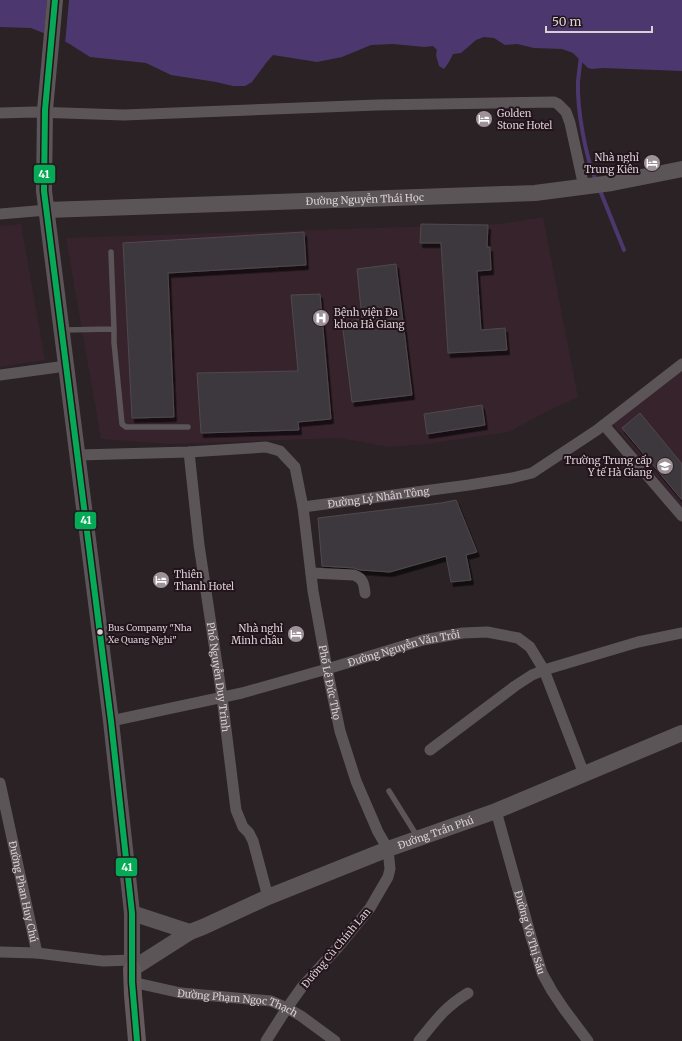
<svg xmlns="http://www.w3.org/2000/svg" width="682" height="1041" font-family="Merriweather,serif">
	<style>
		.built { fill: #37232c }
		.water { fill: #4d376f }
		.pier { fill: #2a2225 }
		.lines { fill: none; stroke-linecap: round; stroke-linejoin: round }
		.stream { stroke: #4d376f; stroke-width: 4 }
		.building { fill: #3e383c; stroke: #4f494d; filter: url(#shadow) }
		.lane { stroke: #5b5558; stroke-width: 5.5 }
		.street { stroke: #5b5558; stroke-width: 11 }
		.secondary { stroke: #5b5558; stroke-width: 16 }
		.primary { stroke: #66595c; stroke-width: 18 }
		.bus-1-casing { stroke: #23141b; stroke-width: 9 }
		.bus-1 { stroke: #06aa56; stroke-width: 6 }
		.bus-dot { fill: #dacfd4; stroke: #23141b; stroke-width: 1.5 }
		.labels { text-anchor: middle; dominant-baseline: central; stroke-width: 4; stroke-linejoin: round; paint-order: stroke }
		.bus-label { font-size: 9px; fill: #dacfd4; stroke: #23141b; text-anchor: start }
		.poi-label { font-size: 10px; fill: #dacfd4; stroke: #23141b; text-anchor: start }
		.street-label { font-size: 10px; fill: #dacfd4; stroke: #23141b }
		.line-badge { stroke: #23141b; stroke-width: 1.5 }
		.badge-label { font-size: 11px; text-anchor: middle; font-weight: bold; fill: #fff }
	</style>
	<defs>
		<filter id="shadow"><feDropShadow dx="2.5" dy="4.5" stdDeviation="0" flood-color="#0009"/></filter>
	</defs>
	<rect width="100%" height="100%" fill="#2a2225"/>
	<path class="built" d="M543 217 578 397 542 414 509 432 426 444 389 447 339 438 171 444 101 439 66 238 500 224Z
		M21 224 45 360 0 367V226Z
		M682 369V507L613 424Z"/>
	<path class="water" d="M0 0H682V71L603 68 592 69 588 68 573 53 562 49 534 48 517 44 505 45 494 38 484 37 476 40 461 53 453 54C450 60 448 64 444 69L439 66 436 55 437 50 433 46 425 47 393 44 371 45 342 57 317 62 273 55 266 63 252 82 245 86H233L216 82 171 75 146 63 90 57 68 43 31 28 0 27Z"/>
	<path class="pier" d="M47 0H69L65 44 44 35Z"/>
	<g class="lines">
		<path class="stream" d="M581 56C580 64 579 73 578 81 577 109 585 155 596 181
			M599 188 624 250"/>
	</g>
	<path class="building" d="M421 224 488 225 487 247H490L491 270 477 271 481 330 505 328 507 350 448 353 441 243H420Z
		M304 232 306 265 168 273 174 417 132 418 123 243Z
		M396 264 412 395 352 402 342 322 362 319 357 269Z
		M320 294 331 419 298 422 299 430 201 433 197 373 298 371 291 295Z
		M482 405 485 425 427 434 424 414Z
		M640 413 682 464V500L622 428Z
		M456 500 477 552 466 555 471 580 451 582 446 556 390 572 360 570 354 568 322 566 318 518 441 503Z"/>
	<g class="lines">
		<path class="lane" d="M111 252 114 329
			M63 330 114 329V342L122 424 126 427H188
			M389 791 417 836"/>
		<g class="street">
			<path d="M0 113 34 112 124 115 377 105 554 102 558 104 566 112 570 123 584 187"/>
			<path d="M0 214 47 210"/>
			<path d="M0 375 66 366"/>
			<path d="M604 425 682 516"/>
			<path id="s1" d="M189 452 199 545 222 697 236 810 243 827 249 833 253 841 268 897"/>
			<path id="s2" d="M78 455 189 452 266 447 280 451 295 467 303 507 313 591 327 669 340 731 356 781 378 832 388 849 390 869 388 877 370 908 339 946 302 987 287 1008 266 1041"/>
			<path id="s3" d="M303 507 469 485 512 478 532 473 597 430 682 364"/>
			<path d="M311 573 354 575C363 578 364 584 365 593"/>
			<path id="s4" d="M111 721 242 693 327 669 423 640 463 633 487 632 518 638 530 647 544 670 638 642 682 633"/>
			<path d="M430 750 515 686 532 675 544 670 584 774"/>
			<path id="s5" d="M0 783 37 953"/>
			<path id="s6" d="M496 811 531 937 542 973 552 991 564 1009 588 1041"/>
			<path d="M0 952 37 953 103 961 133 960"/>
			<path id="s7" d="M132 982 181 993 271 1001 287 1008 301 1016 335 1041"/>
			<path d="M419 1041C436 1020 445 1007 468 993"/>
		</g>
		<g class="secondary">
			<path d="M55 0 45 110 44 191 111 721 132 913V969"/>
			<path id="s8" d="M47 210 535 193 612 183 682 169"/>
			<path d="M132 913 190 932"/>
			<path id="s9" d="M132 969 190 932 203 927 268 897 388 849 496 811 682 733"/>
		</g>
		<path class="primary" d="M132 969 133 995 137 1041"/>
		<g class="bus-1-casing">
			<path id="bus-1" d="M55 0 45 110 44 191 111 721 132 913V982L137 1041"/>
		</g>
		<use href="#bus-1" class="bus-1"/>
	</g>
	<defs>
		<g id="hotel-disc" transform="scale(0.9)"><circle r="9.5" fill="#9c9297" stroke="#23141b"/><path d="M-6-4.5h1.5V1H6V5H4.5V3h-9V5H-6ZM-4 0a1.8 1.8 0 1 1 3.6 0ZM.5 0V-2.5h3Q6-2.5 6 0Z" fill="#fff"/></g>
		<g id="hospital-disc" transform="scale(0.9)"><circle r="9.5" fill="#9c9297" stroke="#23141b"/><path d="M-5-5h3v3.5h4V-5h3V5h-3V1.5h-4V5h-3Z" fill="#fff"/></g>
		<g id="university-disc" transform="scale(0.9)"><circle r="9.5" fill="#9c9297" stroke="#23141b"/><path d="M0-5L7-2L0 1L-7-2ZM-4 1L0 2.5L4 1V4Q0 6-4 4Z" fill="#fff"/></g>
	</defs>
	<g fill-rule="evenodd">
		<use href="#hotel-disc" x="484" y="119"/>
		<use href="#hotel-disc" x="652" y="163"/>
		<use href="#hospital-disc" x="321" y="318"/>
		<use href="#university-disc" x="665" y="466"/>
		<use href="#hotel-disc" x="161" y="580"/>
		<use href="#hotel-disc" x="296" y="634"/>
	</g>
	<circle class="bus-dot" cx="100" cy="632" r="3.5"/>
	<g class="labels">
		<g class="bus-label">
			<text x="108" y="627">Bus Company "Nha<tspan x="108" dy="12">Xe Quang Nghi"</tspan></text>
		</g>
		<g class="poi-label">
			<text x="497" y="113">Golden<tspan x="497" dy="12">Stone Hotel</tspan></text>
			<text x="639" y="157" text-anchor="end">Nhà nghỉ<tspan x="639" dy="12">Trung Kiên</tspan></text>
			<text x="334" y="312">Bệnh viện Đa<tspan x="334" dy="12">khoa Hà Giang</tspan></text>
			<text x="652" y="460" text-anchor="end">Trường Trung cấp<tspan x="652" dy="12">Y tế Hà Giang</tspan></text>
			<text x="174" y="574">Thiên<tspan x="174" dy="12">Thanh Hotel</tspan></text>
			<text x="283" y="628" text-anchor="end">Nhà nghỉ<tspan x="283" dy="12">Minh châu</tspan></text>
		</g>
		<g class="street-label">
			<text stroke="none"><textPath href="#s8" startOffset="318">Đường Nguyễn Thái Học</textPath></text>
			<text stroke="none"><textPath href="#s3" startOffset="76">Đường Lý Nhân Tông</textPath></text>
			<text stroke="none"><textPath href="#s4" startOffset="302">Đường Nguyễn Văn Trỗi</textPath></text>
			<text stroke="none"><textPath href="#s1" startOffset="227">Phố Nguyễn Duy Trinh</textPath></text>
			<text stroke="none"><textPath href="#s2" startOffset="443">Phố Lê Đức Thọ</textPath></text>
			<text stroke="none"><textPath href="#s9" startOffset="334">Đường Trần Phú</textPath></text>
			<text stroke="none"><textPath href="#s5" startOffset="111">Đường Phan Huy Chú</textPath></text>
			<text stroke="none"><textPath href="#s6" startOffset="126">Đường Võ Thị Sáu</textPath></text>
			<text transform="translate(336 948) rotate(-50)">Đường Cù Chính Lan</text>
			<text stroke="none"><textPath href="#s7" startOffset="108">Đường Phạm Ngọc Thạch</textPath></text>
		</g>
	</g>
	<g class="line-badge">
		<rect x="33" y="164" width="23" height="20" rx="4" fill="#06aa56"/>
		<rect x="74" y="511" width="23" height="19" rx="4" fill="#06aa56"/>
		<rect x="115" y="857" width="23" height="20" rx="4" fill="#06aa56"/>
	</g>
	<g class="badge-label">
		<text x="44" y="178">41</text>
		<text x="86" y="524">41</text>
		<text x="127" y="871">41</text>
	</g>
	<path d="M546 26v6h106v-6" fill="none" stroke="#dacfd4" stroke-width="2"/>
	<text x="552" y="26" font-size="12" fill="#dacfd4" stroke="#23141b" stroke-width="3" paint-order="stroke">50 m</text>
</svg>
